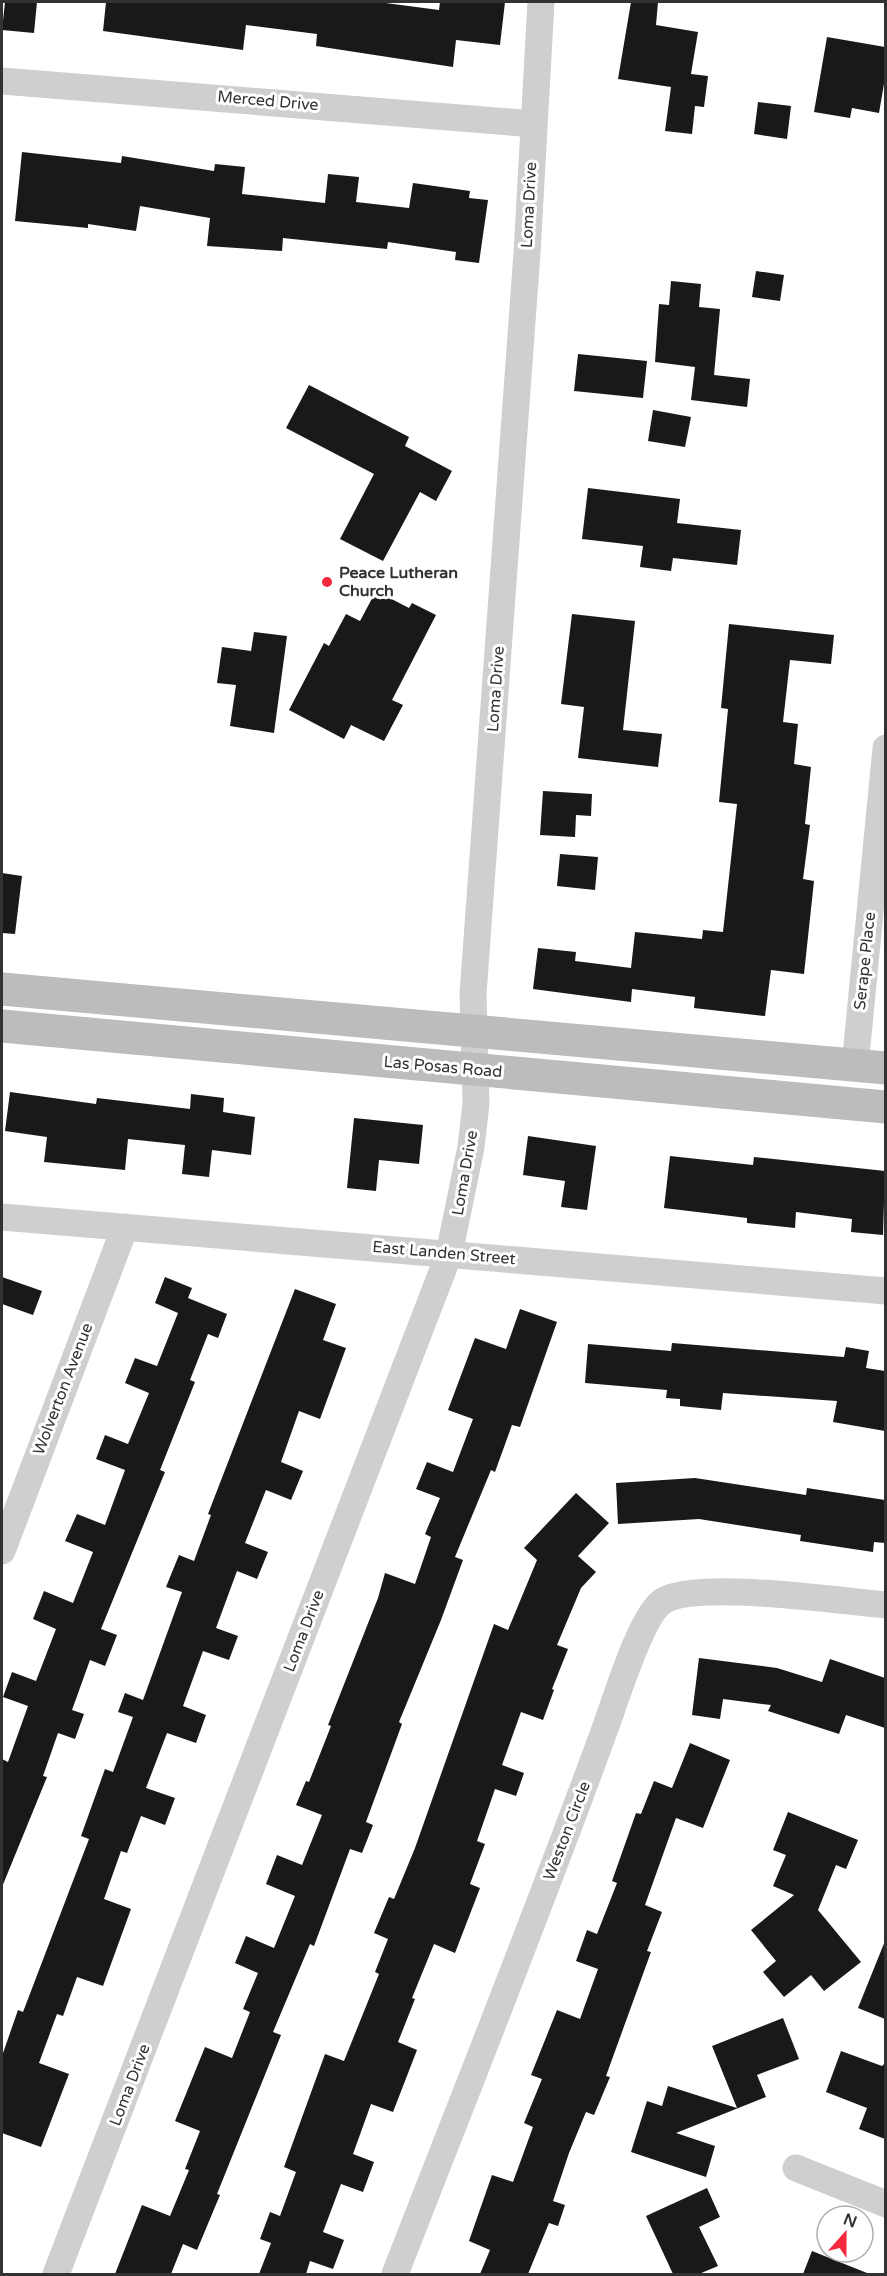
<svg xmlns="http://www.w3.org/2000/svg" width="887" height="2276" font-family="'Varela Round',sans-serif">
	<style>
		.building { fill: #191919 }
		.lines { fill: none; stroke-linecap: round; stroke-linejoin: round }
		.street { stroke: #cfcfcf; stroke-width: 27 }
		.secondary { stroke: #bcbcbc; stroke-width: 33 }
		.poi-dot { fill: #f4293d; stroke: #fff; stroke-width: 2 }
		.labels { text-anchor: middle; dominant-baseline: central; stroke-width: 6; stroke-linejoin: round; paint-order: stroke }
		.street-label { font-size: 16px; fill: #323232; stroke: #fff }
		.poi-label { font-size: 16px; font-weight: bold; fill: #323232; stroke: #fff; text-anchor: start }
	</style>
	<rect width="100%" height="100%" fill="#fff"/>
	<path class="building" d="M5 2H37L34 33 2 30Z
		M106 2H378L439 10 440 2H505L500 45 456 40 453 67 316 46 317 34 246 25 243 50 103 31Z
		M631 2H658L656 25 698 32 691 74 708 76 704 107 695 106 692 134 665 131 671 87 618 79Z
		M827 37 885 47V78L879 113 852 108 850 118 814 112Z
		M758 102 791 106 787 139 754 134Z
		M22 152 121 163 122 156 214 171 215 164 245 167 242 194 325 203 328 174 359 177 356 202 409 208 413 183 470 191 469 198 488 200 479 263 455 260 456 252 388 242 387 249 283 238 282 251 207 246 210 218 140 206 136 231 88 224V228L15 221Z
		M756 271 784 275 780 301 752 297Z
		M671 281 701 284 699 307 720 309 714 375 750 379 747 407 691 400 695 367 655 362 659 304 669 305Z
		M578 354 647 361 643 398 574 391Z
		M309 385 409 437 405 446 452 471 436 501 420 492 383 561 340 539 374 474 286 428Z
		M653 410 691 417 685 447 648 441Z
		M588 488 680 499 677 523 741 530 737 565 673 558 671 571 640 567 643 546 582 539Z
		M376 591 409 608 412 603 436 615 392 700 403 705 384 741 351 725 344 739 289 710 324 643 329 646 346 614 360 621Z
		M572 614 635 621 623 730 662 734 658 767 578 758 584 707 561 704Z
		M729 624 834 635 831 664 790 660 783 722 798 724 794 764 811 767 805 824 810 825 803 879 814 881 804 974 771 970 765 1016 694 1008 695 997 632 989 631 1002 533 989 538 948 576 952 575 961 631 968 635 932 702 939 703 930 723 932 737 804 719 802 728 709 721 708Z
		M254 632 287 636 274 733 230 726 236 685 217 683 222 647 251 651Z
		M543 791 592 794 591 816 576 815 575 837 540 835Z
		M560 854 598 857 595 890 557 886Z
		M2 873 22 876 15 934 2 933Z
		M10 1092 96 1104 97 1098 190 1109 191 1094 224 1098 223 1112 255 1117 251 1155 212 1150 209 1177 182 1174 185 1145 128 1139 125 1170 44 1162 47 1137 5 1131Z
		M354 1118 423 1125 419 1164 379 1160 376 1191 347 1188Z
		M528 1136 596 1146 587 1210 561 1207 565 1181 523 1175Z
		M670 1156 753 1165 754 1157 885 1171 883 1235 851 1232 852 1219 796 1212 795 1228 747 1223V1218L664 1208Z
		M2 1277 42 1291 33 1315 2 1304Z
		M165 1277 192 1288 188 1298 227 1314 218 1338 208 1334 190 1380 195 1382 160 1470 165 1472 101 1629 117 1635 105 1666 90 1660 72 1710 84 1714 75 1739 58 1733 43 1776 47 1777 2 1887V1759L8 1762 28 1706 3 1697 12 1672 36 1681 56 1629 33 1619 44 1591 73 1603 93 1552 65 1541 77 1514 105 1525 125 1470 96 1459 105 1435 128 1444 149 1393 125 1383 135 1358 157 1366 178 1313 155 1303Z
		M295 1289 336 1304 323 1340 346 1348 320 1419 299 1411 281 1462 303 1471 291 1500 266 1490 245 1543 268 1552 257 1579 237 1571 216 1628 238 1636 229 1660 203 1651 183 1706 206 1715 196 1743 167 1733 146 1788 175 1798 165 1825 141 1816 127 1853 121 1851 104 1899 131 1909 103 1986 77 1977 63 2016 57 2014 39 2063 69 2074 41 2147 2 2133V2056L18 2010 23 2012 89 1839 81 1836 105 1769 113 1772 133 1717 118 1712 125 1693 143 1700 182 1592 166 1587 179 1555 194 1561 211 1515 208 1514Z
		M520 1309 557 1322 520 1427 512 1425 495 1472 491 1470 455 1557 463 1560 441 1620 399 1722 402 1724 366 1822 373 1825 362 1853 350 1849 314 1946 310 1944 273 2032 281 2035 217 2194 220 2195 197 2250 183 2244 171 2274H115L142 2205 170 2216 189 2170 185 2169 200 2131 175 2121 205 2047 232 2058 250 2012 243 2009 258 1973 235 1963 246 1936 274 1948 295 1896 266 1884 277 1855 302 1865 322 1815 296 1805 306 1781 309 1782 331 1726 328 1725 378 1598 385 1573 415 1584 431 1537 425 1534 440 1498 416 1489 427 1462 453 1472 473 1419 448 1410 475 1338 506 1349Z
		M672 1343 844 1357 846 1347 869 1351 866 1368 885 1371V1431L833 1422 837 1401 723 1393 721 1410 680 1406V1399L666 1398 667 1390 585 1383 588 1344 671 1351Z
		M695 1478 806 1495 807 1488 885 1500V1543L874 1542 873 1552 800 1541 801 1535 699 1519 618 1524 616 1483Z
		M576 1493 609 1523 578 1556 596 1572 581 1588 557 1645 568 1649 552 1689 554 1690 543 1720 521 1712 502 1765 524 1773 516 1796 495 1789 477 1841 485 1844 470 1884 480 1888 455 1953 434 1944 412 1998 415 1999 398 2042 417 2050 393 2112 371 2104 353 2154 374 2162 363 2192 341 2184 323 2232 344 2240 333 2269 310 2261 306 2274H259L271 2243 260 2239 270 2212 280 2216 296 2172 284 2167 325 2054 344 2061 379 1974 375 1972 388 1939 374 1933 389 1897 394 1899 415 1848 494 1624 508 1630 537 1560 524 1548Z
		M699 1658 777 1668 822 1682 830 1659 885 1678V1728L846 1715 839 1734 768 1711 771 1705 723 1699 720 1719 692 1715Z
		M690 1743 730 1760 703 1828 676 1818 645 1905 662 1912 647 1951 651 1952 606 2076 610 2077 594 2115 586 2112 569 2153 553 2201 565 2205 558 2226 549 2223 528 2274H480L490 2250 469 2241 492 2175 513 2182 533 2127 524 2123 542 2079 531 2075 557 2010 580 2019 598 1969 576 1961 587 1930 597 1934 617 1883 612 1881 636 1813 641 1814 654 1781 672 1788Z
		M788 1812 858 1840 846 1869 836 1865 818 1910 861 1962 824 1991 811 1975 784 1997 763 1972 776 1961 751 1930 794 1895 773 1886 786 1855 773 1850Z
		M885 1941V2019L858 2008Z
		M783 2018 799 2059 757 2075 766 2097 676 2133 715 2146 706 2177 631 2152 647 2101 662 2106 668 2086 737 2108 712 2046Z
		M841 2051 882 2066 885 2063V2139L859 2129 867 2108 826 2092Z
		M707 2188 720 2217 699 2227 718 2266 699 2274H673L646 2216Z
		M812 2251 867 2273V2274H803Z"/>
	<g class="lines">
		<path class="street" d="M2 81 534 124
			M855 1066 886 748
			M2 1217 886 1291
			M2 1551 125 1227
			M796 2168 886 2204
			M56 2274 449 1254 471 1147 476 1103 473 994 527 253 541 2
			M395 2274C466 2092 539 1910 606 1726 616 1699 641 1615 663 1601 697 1580 840 1601 886 1605"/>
		<path class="secondary" d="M2 989 886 1068
			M2 1026 886 1107"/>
	</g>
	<circle class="poi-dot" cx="327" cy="582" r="6"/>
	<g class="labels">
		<g class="street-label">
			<text transform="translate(268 101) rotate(5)">Merced Drive</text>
			<text transform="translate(529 205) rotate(-87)">Loma Drive</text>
			<text transform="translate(496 689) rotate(-86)">Loma Drive</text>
			<text transform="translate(865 961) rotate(-84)">Serape Place</text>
			<text transform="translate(443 1067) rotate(5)">Las Posas Road</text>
			<text transform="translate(465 1173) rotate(-80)">Loma Drive</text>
			<text transform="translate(444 1253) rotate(5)">East Landen Street</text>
			<text transform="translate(63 1389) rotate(-69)">Wolverton Avenue</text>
			<text transform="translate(304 1631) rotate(-69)">Loma Drive</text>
			<text transform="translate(567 1831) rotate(-69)">Weston Circle</text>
			<text transform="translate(130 2085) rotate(-69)">Loma Drive</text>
		</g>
		<g class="poi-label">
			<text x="339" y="573">Peace Lutheran<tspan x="339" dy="18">Church</tspan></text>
		</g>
	</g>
	<rect width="887" height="2276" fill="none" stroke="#323232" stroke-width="6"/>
	<g transform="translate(845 2234) rotate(21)"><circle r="28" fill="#ffffff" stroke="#adadad" stroke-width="1.5"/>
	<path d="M0-4.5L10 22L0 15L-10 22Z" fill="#f4293d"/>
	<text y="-9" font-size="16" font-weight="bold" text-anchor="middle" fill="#323232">N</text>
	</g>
</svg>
